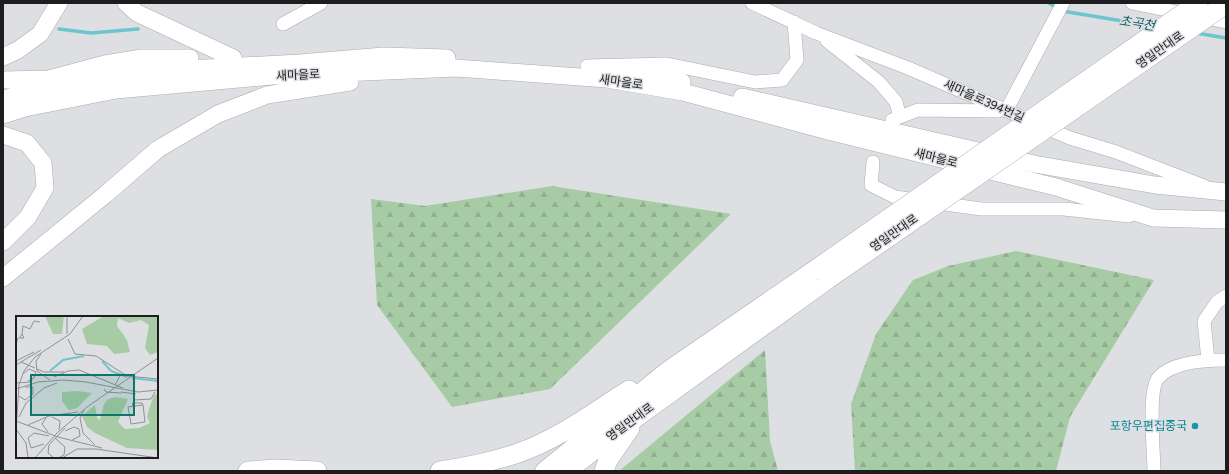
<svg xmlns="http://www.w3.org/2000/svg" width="1229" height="474" font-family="Figtree,'Noto Sans KR',sans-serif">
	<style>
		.forest { fill: url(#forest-firs) }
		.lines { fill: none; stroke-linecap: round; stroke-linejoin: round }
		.stream { stroke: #6fc5cf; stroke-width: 3.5 }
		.minor-casing { stroke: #aaacaf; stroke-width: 14 }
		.major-casing { stroke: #aaacaf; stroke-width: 18 }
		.highway-casing { stroke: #aaacaf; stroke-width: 20 }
		.minor { stroke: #fff; stroke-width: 13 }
		.major { stroke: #fff; stroke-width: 17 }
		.highway { stroke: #fff; stroke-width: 19 }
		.highway-bridge-casing { stroke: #aaacaf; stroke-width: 20; stroke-linecap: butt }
		.highway-bridge { stroke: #fff; stroke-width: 19 }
		.culture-dot { fill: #0f9aa8; stroke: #dddfe2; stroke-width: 1.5 }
		.labels { text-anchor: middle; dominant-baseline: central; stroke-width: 3; stroke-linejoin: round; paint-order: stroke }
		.street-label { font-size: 12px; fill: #1d1d1e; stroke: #dddfe2 }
		.culture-label { font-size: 12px; fill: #0d838f; stroke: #dddfe2; text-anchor: end }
		.water-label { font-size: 13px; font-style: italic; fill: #1c636a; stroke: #dddfe2 }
		.inset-river { fill: none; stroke: #6fc5cf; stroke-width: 2 }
		.inset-road { fill: none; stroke: #909194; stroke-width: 1 }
		.view { fill: #0f766e; fill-opacity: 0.15; stroke: #0f766e; stroke-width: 2 }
		.inset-edge { fill: none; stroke: #1d1d1e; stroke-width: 2 }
	</style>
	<defs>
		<pattern id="forest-firs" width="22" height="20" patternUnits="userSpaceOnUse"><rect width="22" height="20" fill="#a7cca5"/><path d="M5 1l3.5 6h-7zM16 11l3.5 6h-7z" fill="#8faf8e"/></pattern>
	</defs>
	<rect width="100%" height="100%" fill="#dddfe2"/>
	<path class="forest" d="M552 186 731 214 550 389 452 407 377 305 371 199 425 206Z
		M1016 251 1154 280 1070 417 1056 471H855L851 404 876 334 913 280 948 266Z
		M765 350 770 441 778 471H619Z"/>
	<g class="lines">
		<path class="stream" d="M1049 3 1057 8
			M1062 11 1153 26
			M59 29 91 33 138 29
			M1196 33 1226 38"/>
		<g class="minor-casing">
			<path id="minor" d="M752 3 816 33 908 68 1070 138 1116 152 1204 186
				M1132 3 1226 22
				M283 24 321 3
				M827 41 879 82 896 102 900 117
				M587 66 667 64 755 82 782 80 797 60 794 22
				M1006 111 1063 3
				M892 120 918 110 998 111
				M873 162 871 185 895 197 981 209H1064L1129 216
				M1208 360 1204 321 1217 302 1226 296
				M1154 471C1154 453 1147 388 1159 377 1173 362 1207 360 1226 360"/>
		</g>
		<g class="major-casing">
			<path id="major" d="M126 3 137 13 233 58
				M3 57 18 50 40 34 59 3
				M617 70 652 74 682 82
				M3 80 49 79 105 64 142 58H190
				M742 97 1034 164 1155 185 1226 192
				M3 99 87 79 134 72 300 63 384 56 447 58
				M3 115 25 108 116 90 273 76 456 68 607 79 683 92 828 131 1056 187 1153 218 1226 220
				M3 135 27 143 43 163 45 188 28 217 3 242
				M3 278 106 194 158 149 218 114 267 95 350 82"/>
		</g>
		<g class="highway-casing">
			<path id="highway" d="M248 471 276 469 317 471
				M440 471C466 467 492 462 518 453 557 440 594 412 629 390
				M545 471 668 371 812 272
				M567 471 638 416 828 279
				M604 471 608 460 630 428"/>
		</g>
		<use href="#minor" class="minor"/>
		<use href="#major" class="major"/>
		<use href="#highway" class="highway"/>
		<g class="highway-bridge-casing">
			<path id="highway-bridge" d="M812 272 1198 3
				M828 279 1226 4"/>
		</g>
		<use href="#highway-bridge" class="highway-bridge"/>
	</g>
	<circle class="culture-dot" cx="1195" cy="426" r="4"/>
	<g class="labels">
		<g class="street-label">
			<text transform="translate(1160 50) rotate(-35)">영일만대로</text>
			<text transform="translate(298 75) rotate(-3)">새마을로</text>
			<text transform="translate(621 82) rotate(8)">새마을로</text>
			<text transform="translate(984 101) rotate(24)">새마을로394번길</text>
			<text transform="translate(936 158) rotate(14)">새마을로</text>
			<text transform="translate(894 233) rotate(-35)">영일만대로</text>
			<text transform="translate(630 422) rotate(-36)">영일만대로</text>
		</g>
		<g class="culture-label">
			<text x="1187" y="426">포항우편집중국</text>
		</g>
		<g class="water-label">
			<text transform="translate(1137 23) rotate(9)">초곡천</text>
		</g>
	</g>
	<g transform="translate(16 316)">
		<rect width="142" height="142" fill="#dddfe2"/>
		<path d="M29 0H48L46 18H37ZM88 0H142V36L134 39 129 32 133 9 125 4 113 7 102 2 101 10 111 24 114 36 98 38 91 30 71 28 66 13ZM61 75 76 77 61 92 53 94 46 85V76ZM142 78V134L111 132 79 117 71 111 68 104 66 100 79 89 81 102 84 104 88 88 92 83 100 81 112 83 102 106 109 113 123 112 134 107 131 101 133 93 138 79Z" fill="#a7cca5"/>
		<path class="inset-river" d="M86 45 95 55 111 61M34 55 47 44 68 40M116 62 142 65"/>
		<path class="inset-road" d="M51 0V18M6 18 7 10 14 13 18 5 24 6M52 23 59 38 80 40 111 60 142 63M0 28 2 22H8L6 18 4 21M25 38 20 45 21 55 34 64M0 45 18 36M5 46 19 52M0 49 25 34M21 53 28 56H48M8 57 13 53 20 56 18 62 12 65M38 61 52 55 63 54 107 72M0 67 15 66M99 69 105 58M0 73 22 66 47 64 70 66 122 76 142 74M88 73 90 76 105 77M105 76 120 78M3 80 9 84 17 78V71H9M119 87H126L127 89 112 91 115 108 129 106 127 89M116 90 118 84 135 83 139 76M68 94 64 102 67 117 79 129M3 101 10 87 28 72 41 67M36 101 44 105 43 114M30 102 26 108 32 116M0 105 42 121 86 132M12 109 33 100 62 96M0 113 10 127 12 142M0 114 3 69 8 55 19 41 54 18 67 0M49 115 58 111 63 113 64 120 56 124M39 122 49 131 48 139 42 142M28 128 15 132 12 122 18 117 33 120M33 129 49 112M33 129 32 137 38 142M80 133 142 142M19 142 41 117 71 91 142 42M46 142 61 133H80"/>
		<path class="view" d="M15 59H118V99H15Z"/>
		<rect width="142" height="142" class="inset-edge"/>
	</g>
	<rect width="1229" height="474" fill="none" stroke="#1d1d1e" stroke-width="8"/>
</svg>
